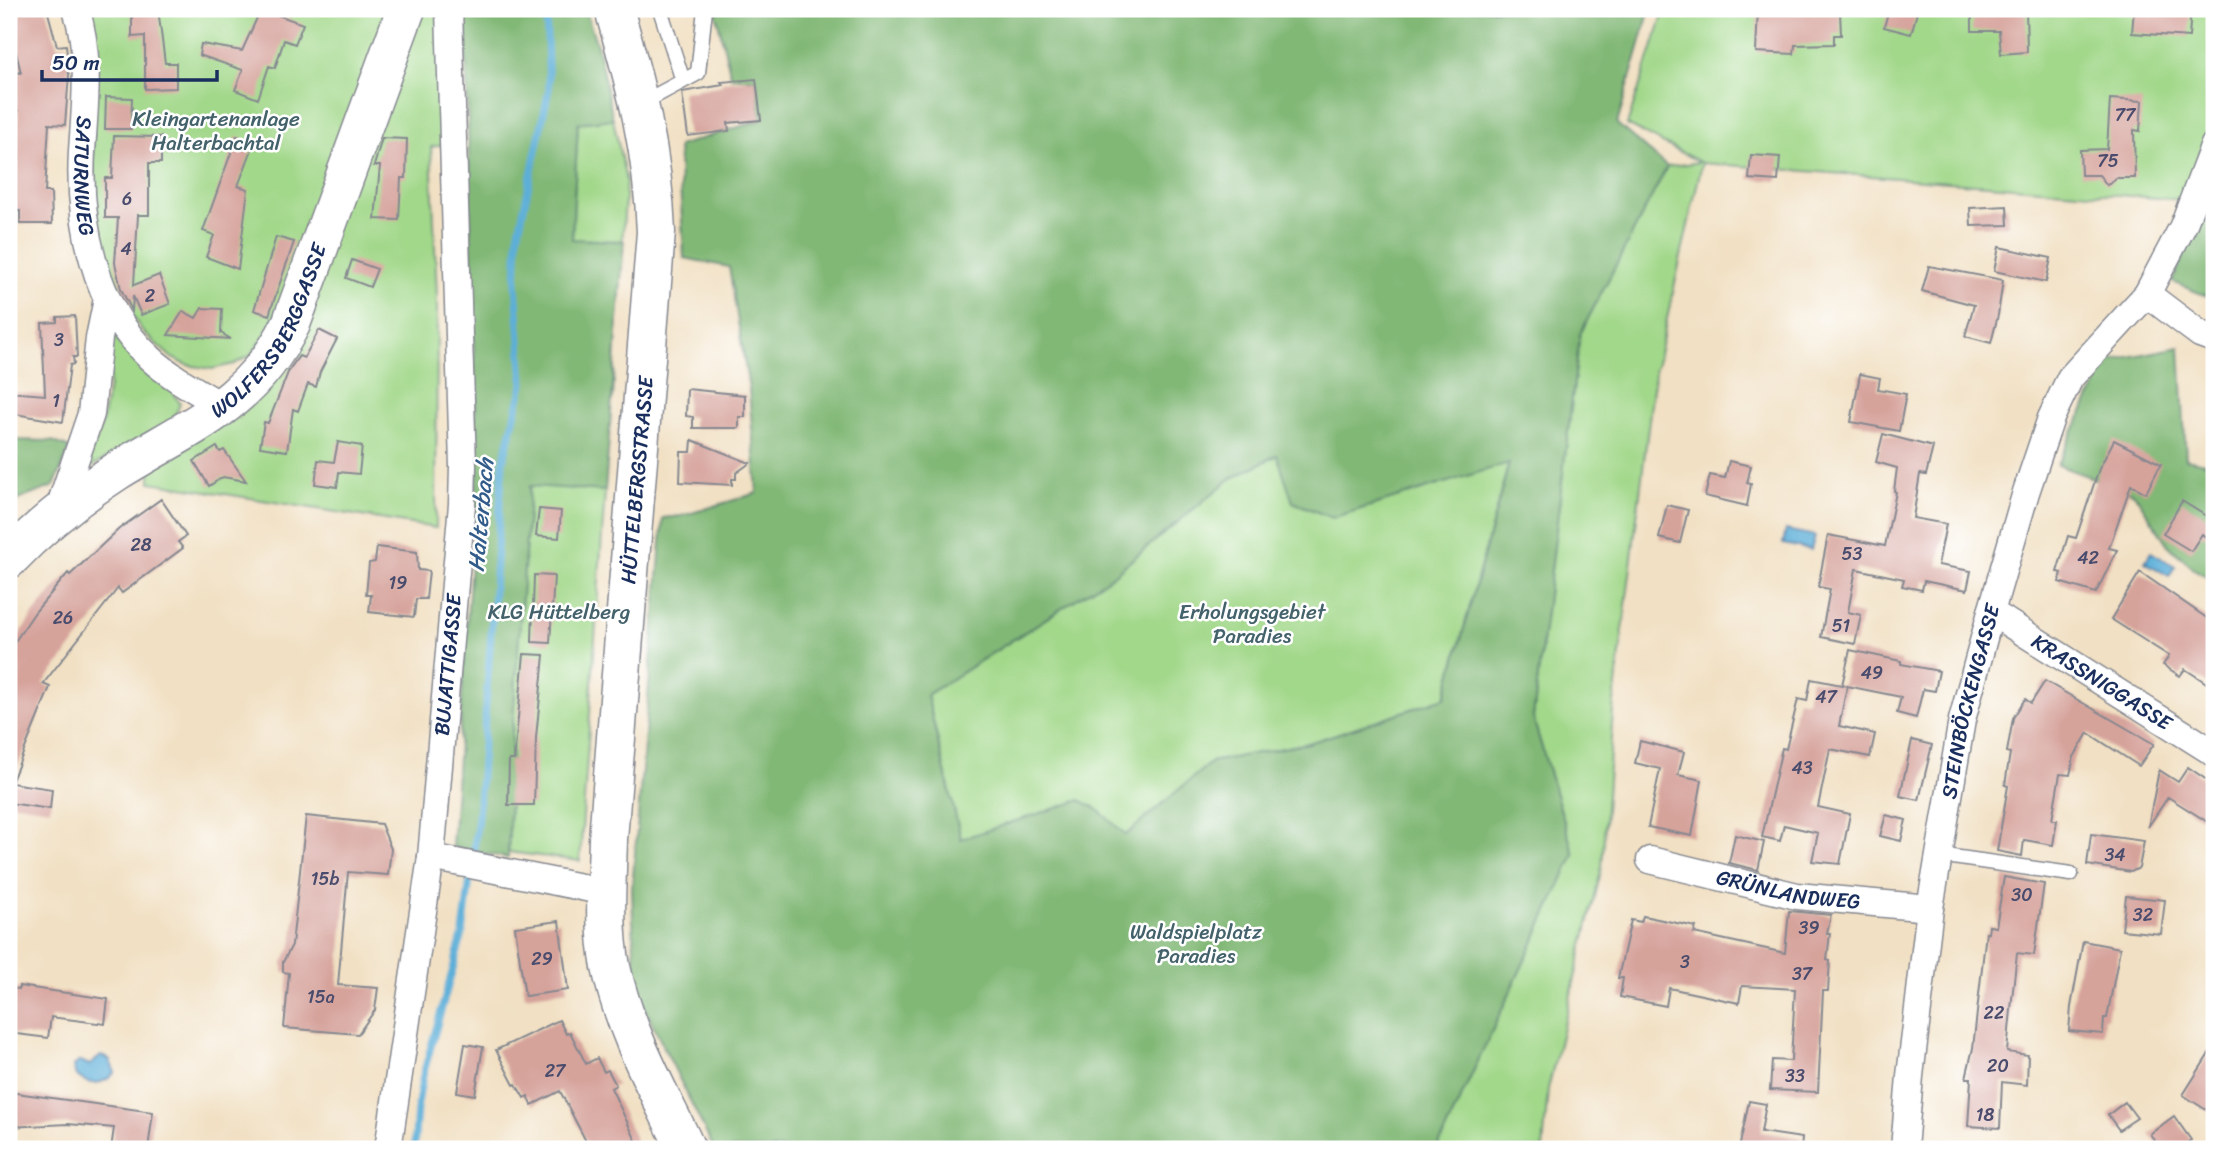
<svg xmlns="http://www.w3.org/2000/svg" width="2223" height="1158" font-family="Sriracha,sans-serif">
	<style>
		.green { fill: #a2d88a; stroke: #5e8474; stroke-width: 2 }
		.forest { fill: #81b876; stroke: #4e746a; stroke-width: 2; fill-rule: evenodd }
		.water { fill: #5dafd8; stroke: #3c6f9b; stroke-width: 2 }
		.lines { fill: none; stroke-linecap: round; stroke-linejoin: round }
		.stream { stroke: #5dafd8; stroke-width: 7 }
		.building { fill: #d6a39b }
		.lane-casing { stroke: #868890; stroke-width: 17 }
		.street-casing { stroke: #868890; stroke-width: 29 }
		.secondary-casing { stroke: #868890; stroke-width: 41 }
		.lane { stroke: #fff; stroke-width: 14 }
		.street { stroke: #fff; stroke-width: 26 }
		.secondary { stroke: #fff; stroke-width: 38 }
		.labels { text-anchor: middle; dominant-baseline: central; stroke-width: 5; stroke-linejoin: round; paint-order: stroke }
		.number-label { font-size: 18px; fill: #4a4c6d }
		.park-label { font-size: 21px; fill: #44626b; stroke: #fff }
		.street-label { font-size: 21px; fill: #1b2f5e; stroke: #fff }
		.water-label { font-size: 23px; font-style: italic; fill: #325c89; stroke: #fff }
	</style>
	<rect width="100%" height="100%" fill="#fff"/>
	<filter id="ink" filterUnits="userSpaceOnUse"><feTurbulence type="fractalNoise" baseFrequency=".0143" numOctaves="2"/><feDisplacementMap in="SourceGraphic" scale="14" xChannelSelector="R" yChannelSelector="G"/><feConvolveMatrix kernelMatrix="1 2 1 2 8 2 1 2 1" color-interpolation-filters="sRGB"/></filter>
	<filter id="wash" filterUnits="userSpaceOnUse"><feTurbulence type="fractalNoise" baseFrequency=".00686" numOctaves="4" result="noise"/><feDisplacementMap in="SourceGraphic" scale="28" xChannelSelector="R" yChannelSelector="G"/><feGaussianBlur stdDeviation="1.57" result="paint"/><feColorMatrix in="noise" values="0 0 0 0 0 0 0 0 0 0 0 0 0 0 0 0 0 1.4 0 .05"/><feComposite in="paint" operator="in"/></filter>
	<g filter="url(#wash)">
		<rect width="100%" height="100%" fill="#f1e0c3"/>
		<path class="green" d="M88 9H391L276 322 250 356 234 364 212 369 187 365 172 358 145 334 132 316 117 290 96 228Z
			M416 9H440L443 145 431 147 437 298 436 528 150 482V463L228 415Z
			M1665 9H2214V115L2183 200 1702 163 1655 372 1613 710 1602 867 1548 1089 1543 1149H1437L1574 855 1533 718 1580 334 1667 167 1700 162 1627 125Z
			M613 119 626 181 613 399 572 240 578 123Z
			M111 336H114L143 368 171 388 180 404 173 420 84 471 101 427 109 386Z
			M1278 455 1293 502 1332 518 1509 462 1445 698 1309 743 1211 762 1152 865 961 839 927 695 1112 576 1230 479Z
			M530 485 605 491 580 861 508 852 512 733Z"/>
		<path class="forest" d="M465 9H585L597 45 613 119 578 123 572 239 624 241 605 491 530 486 512 733 508 858 452 847 477 472Z
			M715 9H1650L1617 124 1667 167 1580 334 1533 718 1574 855 1437 1149H714L646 1011 635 982 632 889 663 518 682 516 757 493 749 389 729 267 684 258 678 146 761 120 756 79 731 77ZM1277 455 1293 502 1332 518 1509 463 1445 698 1309 743 1211 762 1126 835 1096 808 1080 800 961 839 927 695 1112 576 1230 479Z
			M2214 184V299L2172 282Z
			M2180 347 2186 459 2214 465V543L2209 551 2214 554V581L2194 569 2168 545 2134 493 2057 465 2108 361Z
			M9 440 52 441 70 448 54 486 20 499 9 508Z"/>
		<path class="water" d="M1786 530 1815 536 1811 550 1783 544Z
			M2151 552 2175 566 2169 576 2145 562Z
			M101 1056 109 1059 115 1072C103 1086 88 1087 75 1074L74 1066 80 1061 90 1065Z"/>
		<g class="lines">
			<path class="stream" d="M414 1149 417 1109 423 1075 463 933 478 817 503 463 523 384 516 285 518 236 549 89 546 9"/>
		</g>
		<g id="blocks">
			<path class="building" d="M9 9H47L57 46 66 45 69 75 65 125 49 124 45 192H51L52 224H20V211H10V192H14L18 111H10L9 108V72L21 73 9 24Z
				M132 9H158L165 63H176V88L145 89V36L132 37Z
				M261 9 303 24 295 44 284 40 275 68 269 66 258 99 235 90 243 70 199 55 201 44 242 51Z
				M1758 9H1785L1789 13 1840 11 1841 35H1834V44L1795 45 1794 54 1756 52Z
				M1889 9H1918L1911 34 1884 27Z
				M1972 9H2026L2027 52 2001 54 1999 31H1972Z
				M2134 9H2191L2189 37 2132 33Z
				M756 79 761 120 728 123 729 131 688 136 682 92 723 85 721 82Z
				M106 97 132 98 131 129H105Z
				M2110 99 2142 101 2140 131 2134 130 2135 178H2116L2107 185 2099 175H2081L2080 150 2107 149Z
				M114 136 161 137V163H149V215H138L134 285 159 275 170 304 141 315 133 296 132 311 121 289 115 263 118 218H105V178H112Z
				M237 136 254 144 238 186 248 189 238 269 206 257 214 235 203 231Z
				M382 138 407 139 406 178H401L399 220 375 219 380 166H374Z
				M1751 155 1780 157 1778 181 1749 179Z
				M2007 206 2008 225 1971 226 1970 208Z
				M276 237 294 242 269 315 254 310Z
				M1999 247 2051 258 2046 282 1994 271Z
				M352 260 377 269 370 287 346 278Z
				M1929 266 2003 280 1998 315 1991 343 1965 336 1974 305 1922 291Z
				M202 308 222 309 221 333 231 339 168 335 183 311 196 318Z
				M75 316 77 357H73L74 364 70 365 63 422 9 413V392L45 395 42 323 57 322V317Z
				M319 330 337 339 320 372 316 387 308 384 298 411 293 409 287 451 260 447 264 422 268 423 289 370 299 356 304 358Z
				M1860 374 1880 378 1878 389 1906 394 1899 431 1851 422Z
				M687 389 745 395V417H739V428H693V417L686 416Z
				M1883 434 1933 447 1926 475 1920 474 1913 518 1946 524 1938 565 1971 571 1967 590 1924 581 1922 590 1902 586 1904 579 1856 569 1848 612 1861 615 1855 644 1821 637 1830 589 1818 587 1828 535 1885 546 1896 492 1894 491 1897 468 1876 462Z
				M692 440 750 463 736 473V479H732V485L680 482 681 452H691Z
				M2114 440 2161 464 2146 493 2131 485 2109 548 2117 550 2096 593 2059 582 2062 573 2057 572 2068 536 2076 538 2099 469Z
				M338 442 362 446 359 474 339 472 337 487 315 484 318 460 334 462Z
				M217 447 220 452 224 450 246 481 223 477 209 486 194 461Z
				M1729 461 1751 466 1747 483 1751 484 1747 506 1705 496 1710 475 1725 478Z
				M161 499 186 536 178 542 183 548 122 593 118 588 43 684 50 687 11 783 52 789 50 809 9 803V650L35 612 68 573 70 575 119 529Z
				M2182 501 2214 521V526L2207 538 2202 534 2191 551 2163 534Z
				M1667 505 1688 510 1680 543 1659 538Z
				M539 509 561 511 559 538 536 536Z
				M377 547 417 552 418 570 429 571 426 599H416L414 617 369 612 371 595H366L369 563 375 562Z
				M2140 572 2214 623V688L2185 669 2180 676 2163 665 2169 656 2111 619Z
				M534 575 554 576 550 643 532 642Z
				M1850 650 1901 661V664L1939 671 1935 691 1923 689 1916 718 1897 713 1901 697 1842 685Z
				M524 654 544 655 536 738 534 805H508L509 760H514Z
				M1811 679 1847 686 1839 726 1875 734 1870 757 1830 749 1818 807 1850 814 1840 864 1812 861 1818 833 1784 825 1780 841 1762 837 1782 748 1786 749 1798 699 1807 701Z
				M2045 681 2154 744 2139 766 2088 733 2074 757 2070 775 2060 774 2052 820H2057L2053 845 2024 840 2022 856 1997 851 2008 786 2005 785 2010 753 2007 752 2013 718 2025 699 2031 703Z
				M1912 740 1932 745 1919 800 1900 796Z
				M1640 741 1684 752 1678 775 1702 780 1692 836 1648 827 1660 769 1635 763Z
				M2188 767 2214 785V826L2168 797 2148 827 2159 770 2178 782Z
				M1886 815 1906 820 1901 841 1880 836Z
				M306 816 381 824 391 849 388 875 348 872 338 985 378 988 375 1010 358 1034 284 1028 289 973 283 972V962L292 945Z
				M2091 834 2144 841 2139 868 2131 872 2087 865Z
				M1735 835 1764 842 1758 870 1729 863Z
				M2004 877 2044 884 2034 955 2017 953 2012 999 2007 1052 2028 1055 2027 1085 2002 1082 2000 1128 1968 1126 1971 1078H1966L1973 1048 1986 932 1988 933 1989 926 1996 927Z
				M2126 896 2165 900 2161 934 2122 930Z
				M1789 911 1831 915 1827 933H1830L1827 960 1830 961 1828 991H1823L1818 1092 1770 1090 1772 1060 1791 1061 1795 989 1742 986 1739 1003 1669 988 1666 1006 1620 997 1623 978H1618L1631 920 1641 922 1643 916 1696 927 1694 933 1785 953Z
				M559 921 568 990 525 996 515 927Z
				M2083 941 2120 948 2107 1018H2104L2103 1034 2069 1031 2071 1007Z
				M19 986 108 999 105 1024 51 1017 48 1038 9 1033V988L19 989Z
				M559 1020 566 1034 570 1032 586 1064 597 1058 604 1072 608 1070 616 1085 611 1088 640 1149H590L560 1091 532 1105 528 1096 524 1098 516 1084 514 1085 496 1050Z
				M465 1044 483 1047 475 1095 457 1092Z
				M2214 1046V1115L2183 1095Z
				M9 1092 153 1112 148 1149H111L114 1128 68 1124 9 1127Z
				M1749 1101 1766 1104 1761 1132 1802 1138 1801 1149H1739Z
				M2125 1102 2137 1118 2119 1130 2108 1115Z
				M2174 1116 2191 1140 2178 1149H2161L2150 1134Z"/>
		</g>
	</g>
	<g filter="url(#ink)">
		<use href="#blocks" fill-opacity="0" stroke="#868890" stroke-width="2"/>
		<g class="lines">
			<g class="lane-casing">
				<path id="lane" d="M660 9 683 81
					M642 103 698 73 705 9
					M1939 855 2071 874"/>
			</g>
			<g class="street-casing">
				<g id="street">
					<path id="s1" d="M76 9C91 55 85 104 82 151 78 222 94 306 149 357 170 377 199 392 224 407"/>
					<path d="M2147 294 2200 334 2214 339"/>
					<path d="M57 514 91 414 99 338 107 299"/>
					<path id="s2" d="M1991 612 2214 753"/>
					<path d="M431 857 606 892"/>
					<path id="s3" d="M1650 860 1797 896 1930 908"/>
					<path id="s4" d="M388 1149 431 857 462 504 463 466 449 9"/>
					<path id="s5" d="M1904 1149 1910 1076 1930 908 1962 720 1991 612 2026 492 2051 418 2070 378 2147 294 2183 226 2214 145"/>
				</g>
			</g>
			<g class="secondary-casing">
				<g id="secondary">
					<path d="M614 9C636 86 653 151 656 232L608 839C607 881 603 925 611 967 625 1032 658 1090 686 1149"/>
					<path id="s6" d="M9 559C41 525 78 496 117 471 189 426 251 405 291 324L406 9"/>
				</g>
			</g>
			<use href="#lane" class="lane"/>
			<use href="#street" class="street"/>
			<use href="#secondary" class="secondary"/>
		</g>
	</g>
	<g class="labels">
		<g class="number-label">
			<text x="2125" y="115">77</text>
			<text x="2108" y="161">75</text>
			<text x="127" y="199">6</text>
			<text x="126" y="249">4</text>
			<text x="150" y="296">2</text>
			<text x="59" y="340">3</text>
			<text x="56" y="401">1</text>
			<text x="141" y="545">28</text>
			<text x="1852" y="554">53</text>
			<text x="2088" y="558">42</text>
			<text x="398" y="583">19</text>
			<text x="63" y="618">26</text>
			<text x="1841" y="626">51</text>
			<text x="1872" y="673">49</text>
			<text x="1826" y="697">47</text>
			<text x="1802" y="768">43</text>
			<text x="2115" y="855">34</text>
			<text x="325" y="879">15b</text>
			<text x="2022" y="895">30</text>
			<text x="2143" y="915">32</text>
			<text x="1809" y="928">39</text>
			<text x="542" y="959">29</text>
			<text x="1685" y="962">3</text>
			<text x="1802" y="974">37</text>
			<text x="321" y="997">15a</text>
			<text x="1994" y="1013">22</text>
			<text x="1998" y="1066">20</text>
			<text x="555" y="1071">27</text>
			<text x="1795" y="1076">33</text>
			<text x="1985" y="1115">18</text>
		</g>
		<g class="park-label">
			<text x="216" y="119">Kleingartenanlage<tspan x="216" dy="24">Halterbachtal</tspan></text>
			<text x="559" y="612">KLG Hüttelberg</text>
			<text x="1252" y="612">Erholungsgebiet<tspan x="1252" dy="24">Paradies</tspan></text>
			<text x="1196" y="932">Waldspielplatz<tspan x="1196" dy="24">Paradies</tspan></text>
		</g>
		<g class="street-label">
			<text stroke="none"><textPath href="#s1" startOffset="168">SATURNWEG</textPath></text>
			<text stroke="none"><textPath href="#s6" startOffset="354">WOLFERSBERGGASSE</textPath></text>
			<text transform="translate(637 480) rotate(-85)">HÜTTELBERGSTRASSE</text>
			<text stroke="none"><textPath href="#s4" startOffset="488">BUJATTIGASSE</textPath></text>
			<text stroke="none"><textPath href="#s2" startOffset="131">KRASSNIGGASSE</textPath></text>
			<text stroke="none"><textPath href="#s5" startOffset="453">STEINBÖCKENGASSE</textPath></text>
			<text stroke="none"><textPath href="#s3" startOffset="142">GRÜNLANDWEG</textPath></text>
		</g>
		<g class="water-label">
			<text transform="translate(481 515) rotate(-85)">Halterbach</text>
		</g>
	</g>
	<rect width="2223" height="1158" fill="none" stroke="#fff" stroke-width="35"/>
	<path d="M42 70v10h175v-10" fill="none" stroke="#1b2f5e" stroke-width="3.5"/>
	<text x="52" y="70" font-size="21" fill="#1b2f5e" stroke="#ffffff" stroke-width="5" paint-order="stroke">50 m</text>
</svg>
